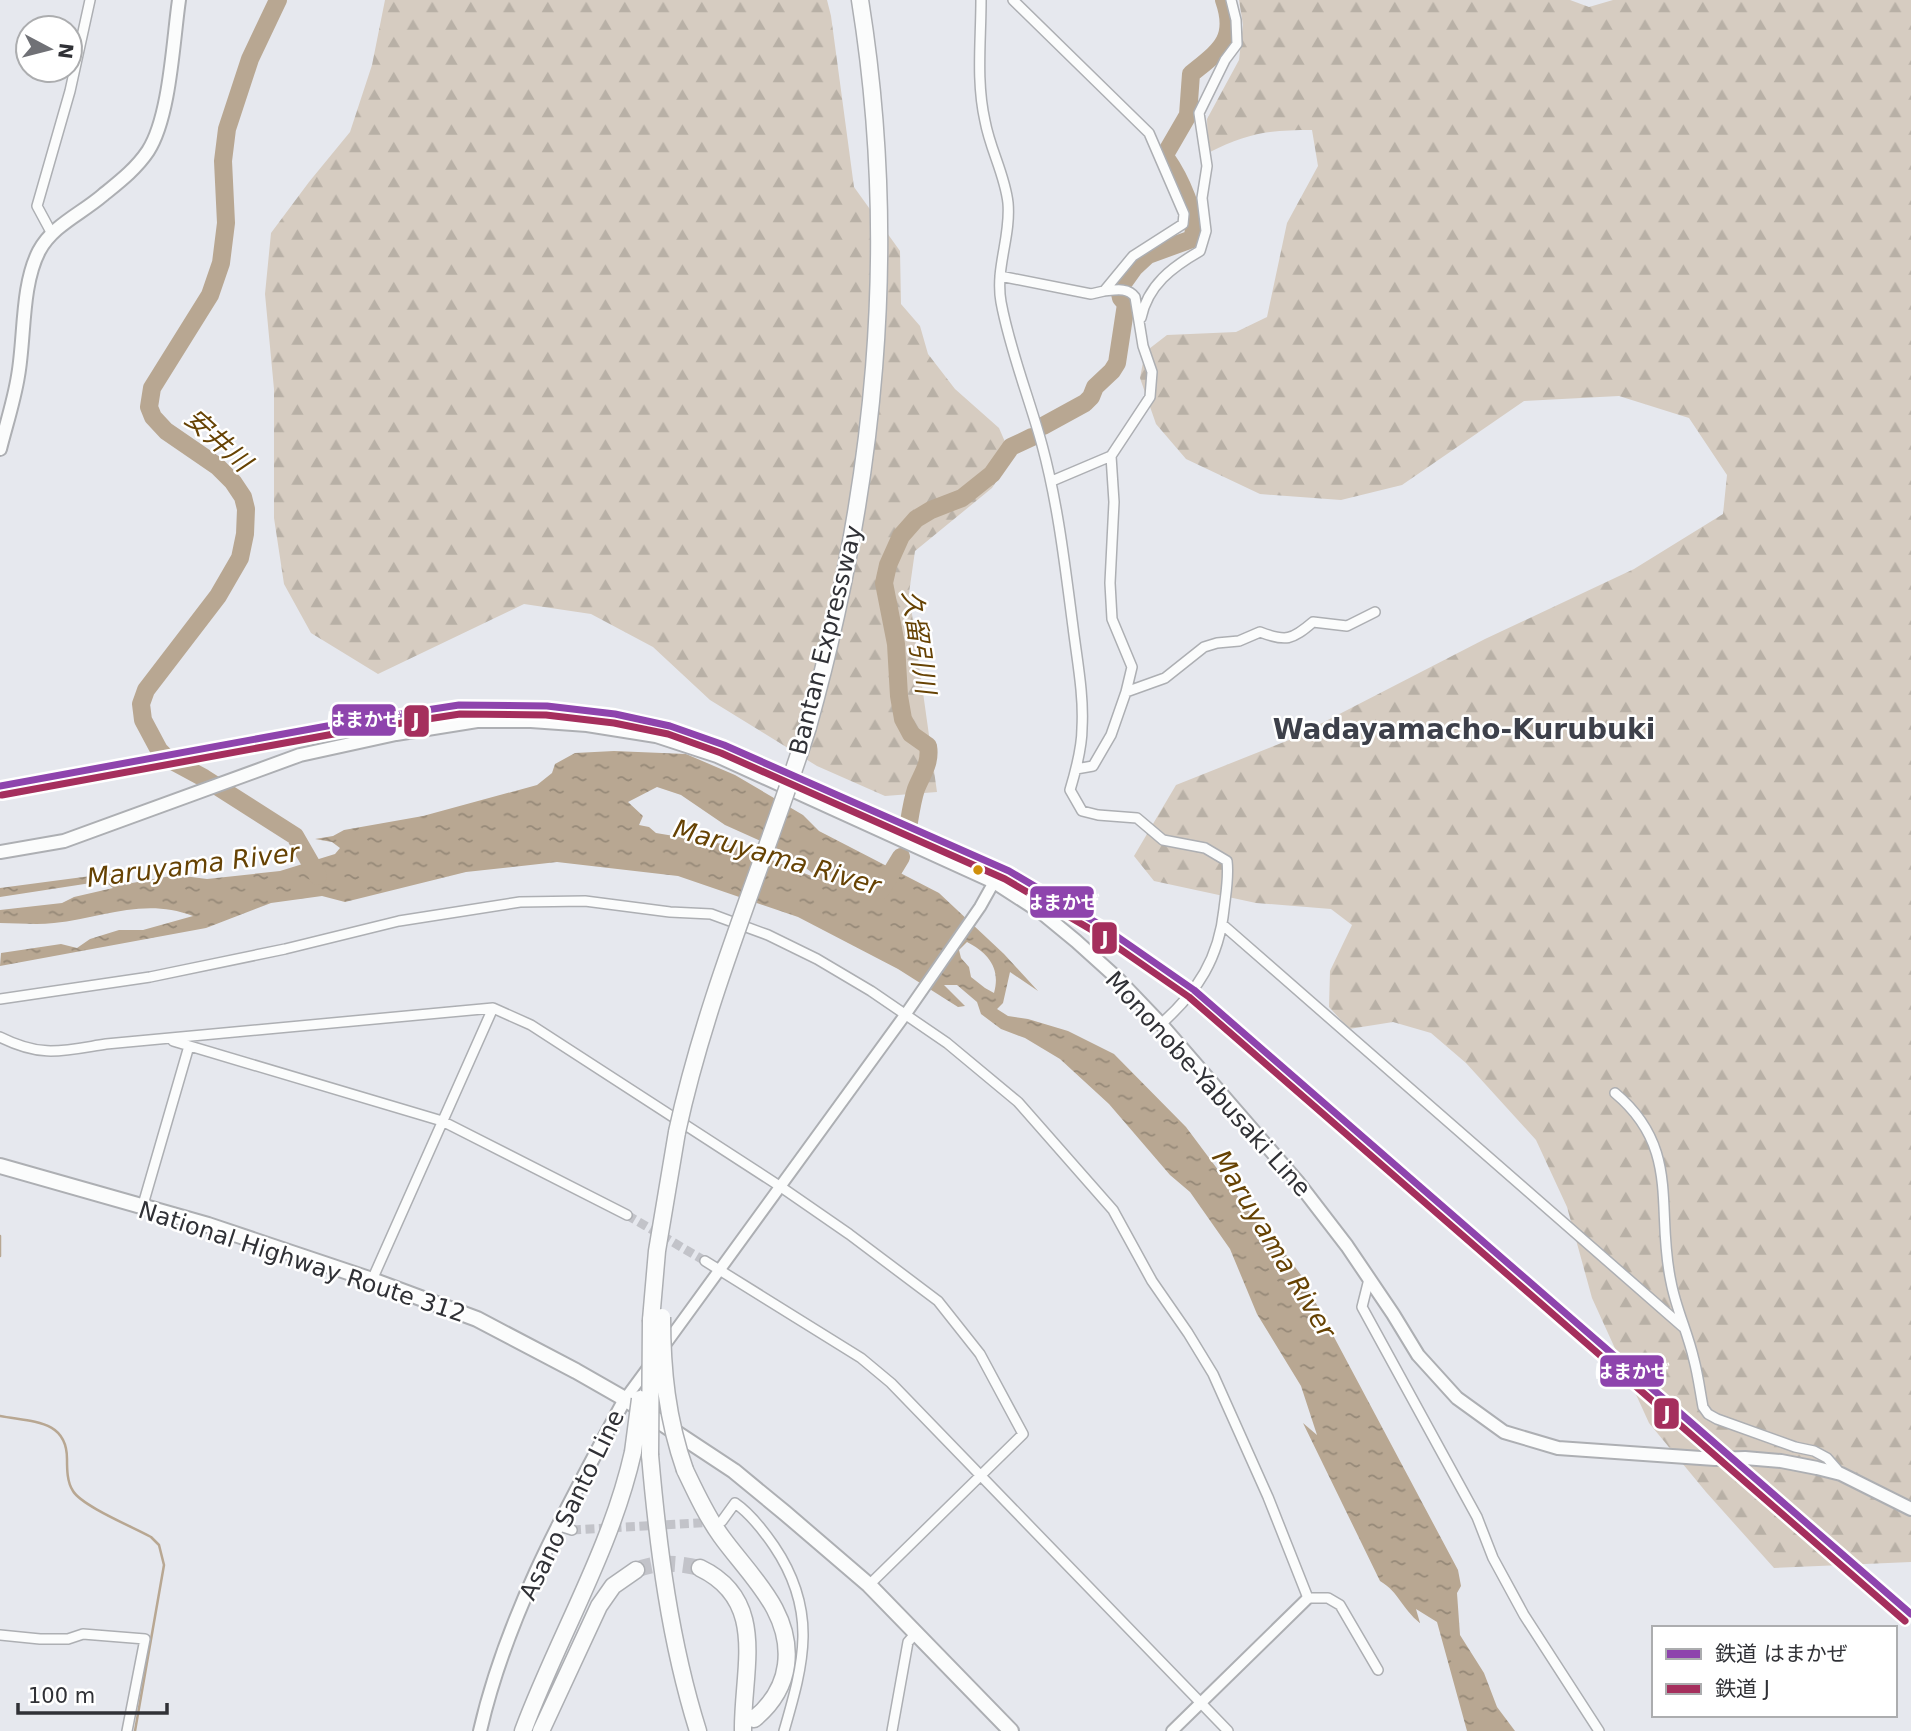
<svg xmlns="http://www.w3.org/2000/svg" width="1911" height="1731" font-family="'DejaVu Sans','Noto Sans JP',sans-serif">
	<style>
		.forest { fill: url(#forest-firs) }
		.water { fill: url(#water-ripples); fill-rule: evenodd }
		.lines { fill: none; stroke-linecap: round; stroke-linejoin: round }
		.stream { stroke: #b8a792; stroke-width: 2.5 }
		.river { stroke: #b8a792; stroke-width: 18 }
		.minor-tunnel { stroke: #c2c3c9; stroke-width: 9; stroke-dasharray: 9 4.5; stroke-linecap: butt }
		.motorway-tunnel { stroke: #c2c3c9; stroke-width: 16; stroke-dasharray: 16 8; stroke-linecap: butt }
		.minor-casing { stroke: #adafb3; stroke-width: 12 }
		.tertiary-casing { stroke: #adafb3; stroke-width: 14 }
		.secondary-casing { stroke: #adafb3; stroke-width: 16 }
		.trunk-casing { stroke: #adafb3; stroke-width: 18 }
		.motorway-casing { stroke: #adafb3; stroke-width: 19 }
		.minor { stroke: #fbfcfc; stroke-width: 9 }
		.tertiary { stroke: #fbfcfc; stroke-width: 10 }
		.secondary { stroke: #fbfcfc; stroke-width: 12 }
		.trunk { stroke: #fbfcfc; stroke-width: 14 }
		.motorway { stroke: #fbfcfc; stroke-width: 16 }
		.motorway-bridge-casing { stroke: #adafb3; stroke-width: 19; stroke-linecap: butt }
		.motorway-bridge { stroke: #fbfcfc; stroke-width: 16 }
		.rail-1-casing { stroke: #fff; stroke-width: 12 }
		.rail-2-casing { stroke: #fff; stroke-width: 12 }
		.rail-1 { stroke: #8e44ad; stroke-width: 7 }
		.rail-2 { stroke: #a52f5d; stroke-width: 7 }
		.bus-dot { fill: #cf8f0b; stroke: #fff; stroke-width: 2.5 }
		.labels { text-anchor: middle; dominant-baseline: central; stroke-width: 5; stroke-linejoin: round; paint-order: stroke }
		.street-label { font-size: 24px; fill: #303136; stroke: #fff }
		.water-label { font-size: 26px; font-style: italic; fill: #664203; stroke: #fff }
		.quarter-label { font-size: 28px; font-weight: bold; fill: #3d404a; stroke: #fff }
		.line-badge { stroke: #fff; stroke-width: 2.5 }
		.badge-label { font-size: 19px; text-anchor: middle; font-weight: bold; fill: #fff }
	</style>
	<defs>
		<pattern id="forest-firs" width="22" height="20" patternUnits="userSpaceOnUse" patternTransform="scale(1.75)"><rect width="22" height="20" fill="#d6ccc1"/><path d="M5 1l3.5 6h-7zM16 11l3.5 6h-7z" fill="#b8b0a6"/></pattern>
		<pattern id="water-ripples" width="26" height="14" patternUnits="userSpaceOnUse" patternTransform="scale(1.75)"><rect width="26" height="14" fill="#b8a792"/><path d="M2 4q2-2 4 0t4 0M15 11q2-2 4 0t4 0" fill="none" stroke="#968978"/></pattern>
	</defs>
	<rect width="100%" height="100%" fill="#e6e8ee"/>
	<path class="forest" d="M385 0H827L831 16 854 187 900 251 901 304 920 326 928 354 955 389 999 428 1012 458 992 488 915 551 909 593 937 792 885 796 817 766 710 700 653 647 591 614 524 604 378 674 311 633 284 584 274 518V389L265 294 271 233 309 182 350 132 372 65Z
		M1239 0H1570L1589 7 1613 0H1911V1562L1774 1568 1706 1492 1649 1423 1592 1298 1567 1207 1536 1140 1466 1063 1431 1033 1393 1022 1349 1029 1329 1007 1330 971 1352 925 1331 909 1256 903 1154 881 1134 856 1176 785 1289 740 1485 639 1634 569 1723 514 1727 475 1689 418 1619 396 1524 401 1402 485 1341 500 1260 494 1186 459 1156 424 1140 378 1145 352 1167 335 1236 332 1267 317 1287 223 1318 166 1312 130C1269 130 1248 133 1208 153L1207 119 1239 60 1243 25Z"/>
	<path class="water" d="M614 751 686 754 735 775 803 815 819 831 939 893 1004 954 1038 991 1010 972 1003 1003 997 1009 1008 1016 1028 1019 1068 1031 1114 1054 1186 1127 1248 1210 1267 1229 1301 1275 1458 1570 1461 1586 1457 1593 1460 1635 1484 1673 1497 1707 1515 1731H1467L1437 1622 1416 1609 1420 1623C1402 1609 1399 1592 1380 1581L1303 1423 1317 1435 1301 1386 1257 1314 1230 1249 1190 1192 1170 1175 1109 1104 1060 1059 1025 1038 1001 1029 981 1014 977 1002 957 985H944L965 1006 958 1007 898 969 798 917 678 876 557 862 466 872 345 902 322 896 271 903 206 928 0 966 1 953 61 944 77 948 90 939 119 930H143L193 916C144 897 103 918 54 923 37 925 18 923 0 923V910L62 903 74 897 113 888 104 881 0 897V888L121 872 132 883 176 875 207 879 280 871 335 854 340 848 332 842 315 839 333 836 344 830 423 816 537 785 552 773 555 764 575 753ZM657 787 681 795 725 825 787 853 821 880 740 847 656 833 649 827 639 825 643 816 628 802ZM967 942C988 953 1001 968 994 993L985 988 971 977 969 967 961 958 959 950Z"/>
	<g class="lines">
		<path class="stream" d="M0 1236V1256
			M0 1416C31 1422 67 1419 67 1459 67 1469 67 1482 73 1491 82 1506 133 1527 151 1537L159 1545 164 1565 135 1731"/>
		<path class="river" d="M278 0 250 59 227 129 223 161 226 223 221 263 210 295 152 388 149 407 153 417 166 431 217 466 233 482 243 497 246 509 245 534 240 558 218 596 146 690 141 704 143 720 159 750 167 758 204 778 295 836 318 876
			M1043 426 1085 403 1091 397 1095 387 1112 371 1117 363 1126 304 1121 298 1119 289 1134 268 1148 255 1192 239C1200 218 1178 175 1166 158V153L1188 115 1191 74C1219 51 1238 40 1224 0
			M908 828C910 816 912 801 916 789 922 774 931 763 928 746L911 734 903 719 899 696 896 644 884 583 888 565 901 536 916 519 931 510 962 498 992 474 1011 447 1032 437
			M881 890 901 857"/>
		<path class="minor-tunnel" d="M627 1215 705 1261
			M572 1530 714 1522"/>
		<path class="motorway-tunnel" d="M636 1570C657 1561 678 1563 700 1568"/>
		<g class="minor-casing">
			<path id="minor" d="M981 0C981 41 976 81 985 121 990 149 1005 175 1008 203 1011 237 995 268 1001 302 1010 351 1029 397 1042 445 1058 504 1065 566 1073 627 1077 660 1084 695 1082 728 1082 748 1076 770 1070 790L1082 811 1098 815 1137 818 1163 840 1205 848 1227 861C1229 877 1226 892 1224 909 1219 958 1198 991 1161 1024
				M51 232 37 206 70 91 90 0
				M1000 276 1091 294 1104 291 1133 256 1183 224 1184 214 1149 133 1013 0
				M1141 318C1148 285 1172 267 1200 251L1206 231 1202 198 1207 166 1199 113 1225 60 1237 44 1236 20 1231 0
				M1052 481 1111 456
				M1126 692 1165 678 1204 647 1217 643 1239 641 1260 632C1286 642 1292 640 1313 622L1347 626 1375 612
				M1076 769 1093 766 1111 735 1126 692 1132 667 1112 619 1110 583 1114 502 1111 456 1150 397 1152 372 1143 346 1135 297C1128 287 1115 290 1104 291
				M1223 925 1683 1327
				M0 999 150 977 285 949 399 921 520 902 585 901 670 912 711 914 768 935 817 959 871 991 947 1043 1018 1102 1113 1210 1152 1281 1188 1333 1213 1374 1268 1497 1308 1598H1328L1340 1605 1378 1670
				M0 1037C42 1058 62 1051 106 1044L493 1008 531 1025 781 1187 849 1234 938 1301 980 1354 1023 1434 869 1585
				M173 1041 442 1121 627 1215
				M1615 1093C1682 1149 1655 1210 1671 1282 1676 1309 1688 1333 1694 1360 1698 1375 1700 1391 1703 1407L1708 1414 1717 1419 1795 1447 1814 1451 1827 1458 1841 1474
				M142 1208 189 1046
				M705 1261 861 1358 891 1383 1228 1731
				M1369 1279 1362 1307 1477 1517 1493 1558 1524 1615 1599 1731
				M372 1280 493 1008
				M722 1521 735 1503C751 1514 763 1530 774 1546 818 1611 804 1662 784 1731
				M557 1525 572 1530
				M0 1635 40 1639H68L83 1634 145 1639 127 1731
				M892 1731 908 1642 916 1633"/>
		</g>
		<g class="tertiary-casing">
			<path id="tertiary" d="M662 1349 905 1015 980 907 994 882
				M625 1399 650 1365
				M1172 1731 1308 1598"/>
		</g>
		<g class="secondary-casing">
			<path id="secondary" d="M0 449C6 425 14 401 18 376 25 337 21 286 39 251 53 225 81 214 103 195 119 182 136 169 148 151 170 117 173 41 179 0
				M0 852 64 841 300 755 396 734 477 721H531L587 725 656 736 717 756 994 882 1042 913 1076 941 1117 978 1161 1024 1297 1181 1347 1246 1393 1314 1418 1355 1457 1398 1504 1432 1558 1448 1715 1459 1745 1458 1781 1461 1817 1468 1841 1474 1911 1509
				M480 1731C507 1613 568 1505 625 1399"/>
		</g>
		<g class="trunk-casing">
			<path id="trunk" d="M0 1166 208 1225 372 1280 477 1319 576 1371 625 1399 734 1471 785 1513 869 1585 1011 1731"/>
		</g>
		<g class="motorway-casing">
			<path id="motorway" d="M808 727C875 487 900 248 860 0
				M651 1320 657 1251 677 1132
				M650 1455C658 1548 670 1642 698 1731
				M685 1470C696 1493 706 1515 721 1536 749 1575 793 1612 786 1665 783 1688 771 1705 754 1719
				M700 1568C769 1601 742 1670 743 1731
				M523 1731C558 1637 611 1550 633 1452
				M541 1731 599 1606 613 1586 636 1570"/>
		</g>
		<use href="#minor" class="minor"/>
		<use href="#tertiary" class="tertiary"/>
		<use href="#secondary" class="secondary"/>
		<use href="#trunk" class="trunk"/>
		<use href="#motorway" class="motorway"/>
		<g class="motorway-bridge-casing">
			<path id="motorway-bridge" d="M677 1132C707 993 765 862 808 727
				M662 1317C662 1370 667 1419 685 1470
				M633 1452 640 1399
				M650 1455 651 1320"/>
		</g>
		<use href="#motorway-bridge" class="motorway-bridge"/>
		<g class="rail-1-casing">
			<path id="rail-1" d="M0 786 349 722 459 705 547 706 615 714 670 726 724 745 1009 871 1102 926 1194 990 1911 1614"/>
		</g>
		<g class="rail-2-casing">
			<path id="rail-2" d="M2 795 350 731 460 714 546 715 614 723 668 734 721 753 1005 879 1097 933 1189 997 1905 1621"/>
		</g>
		<use href="#rail-1" class="rail-1"/>
		<use href="#rail-2" class="rail-2"/>
	</g>
	<circle class="bus-dot" cx="978" cy="870" r="6"/>
	<g class="labels">
		<g class="street-label">
			<text transform="translate(826 640) rotate(-76)">Bantan Expressway</text>
			<text transform="translate(1208 1084) rotate(48)">Mononobe-Yabusaki Line</text>
			<text transform="translate(302 1262) rotate(18)">National Highway Route 312</text>
			<text transform="translate(572 1505) rotate(-64)">Asano Santo Line</text>
		</g>
		<g class="water-label">
			<text transform="translate(218 440) rotate(42)">安井川</text>
			<text transform="translate(919 642) rotate(82)">久留引川</text>
			<text transform="translate(777 857) rotate(16)">Maruyama River</text>
			<text transform="translate(193 865) rotate(-7)">Maruyama River</text>
			<text transform="translate(1274 1244) rotate(59)">Maruyama River</text>
		</g>
		<g class="quarter-label">
			<text x="1464" y="729">Wadayamacho-Kurubuki</text>
		</g>
	</g>
	<g class="line-badge">
		<rect x="331" y="703" width="66" height="34" rx="7" fill="#8e44ad"/>
		<rect x="403" y="704" width="27" height="34" rx="7" fill="#a52f5d"/>
		<rect x="1029" y="885" width="66" height="34" rx="7" fill="#8e44ad"/>
		<rect x="1091" y="921" width="27" height="34" rx="7" fill="#a52f5d"/>
		<rect x="1599" y="1354" width="66" height="34" rx="7" fill="#8e44ad"/>
		<rect x="1653" y="1397" width="27" height="33" rx="7" fill="#a52f5d"/>
	</g>
	<g class="badge-label">
		<text x="364" y="726">はまかぜ</text>
		<text x="416" y="727">J</text>
		<text x="1062" y="909">はまかぜ</text>
		<text x="1105" y="945">J</text>
		<text x="1632" y="1378">はまかぜ</text>
		<text x="1667" y="1420">J</text>
	</g>
	<rect x="1652" y="1626" width="245" height="91" fill="#ffffff" stroke="#acadaf" stroke-width="2"/>
	<rect x="1666" y="1649" width="35" height="10" fill="#8e44ad" stroke="#acadaf" stroke-width="2"/>
	<text x="1715" y="1661" font-size="21" fill="#303136">鉄道 はまかぜ</text>
	<rect x="1666" y="1684" width="35" height="10" fill="#a52f5d" stroke="#acadaf" stroke-width="2"/>
	<text x="1715" y="1696" font-size="21" fill="#303136">鉄道 J</text>
	<g transform="translate(49 49) rotate(97)"><circle r="33" fill="#ffffff" stroke="#acadaf" stroke-width="2"/>
	<path d="M0-5L12 26L0 18L-12 26Z" fill="#707176"/>
	<text y="-10" font-size="19" font-weight="bold" text-anchor="middle" fill="#303136">N</text>
	</g>
	<path d="M18 1703v10h149v-10" fill="none" stroke="#303136" stroke-width="3.5"/>
	<text x="28" y="1703" font-size="21" fill="#303136" stroke="#ffffff" stroke-width="5" paint-order="stroke">100 m</text>
</svg>
